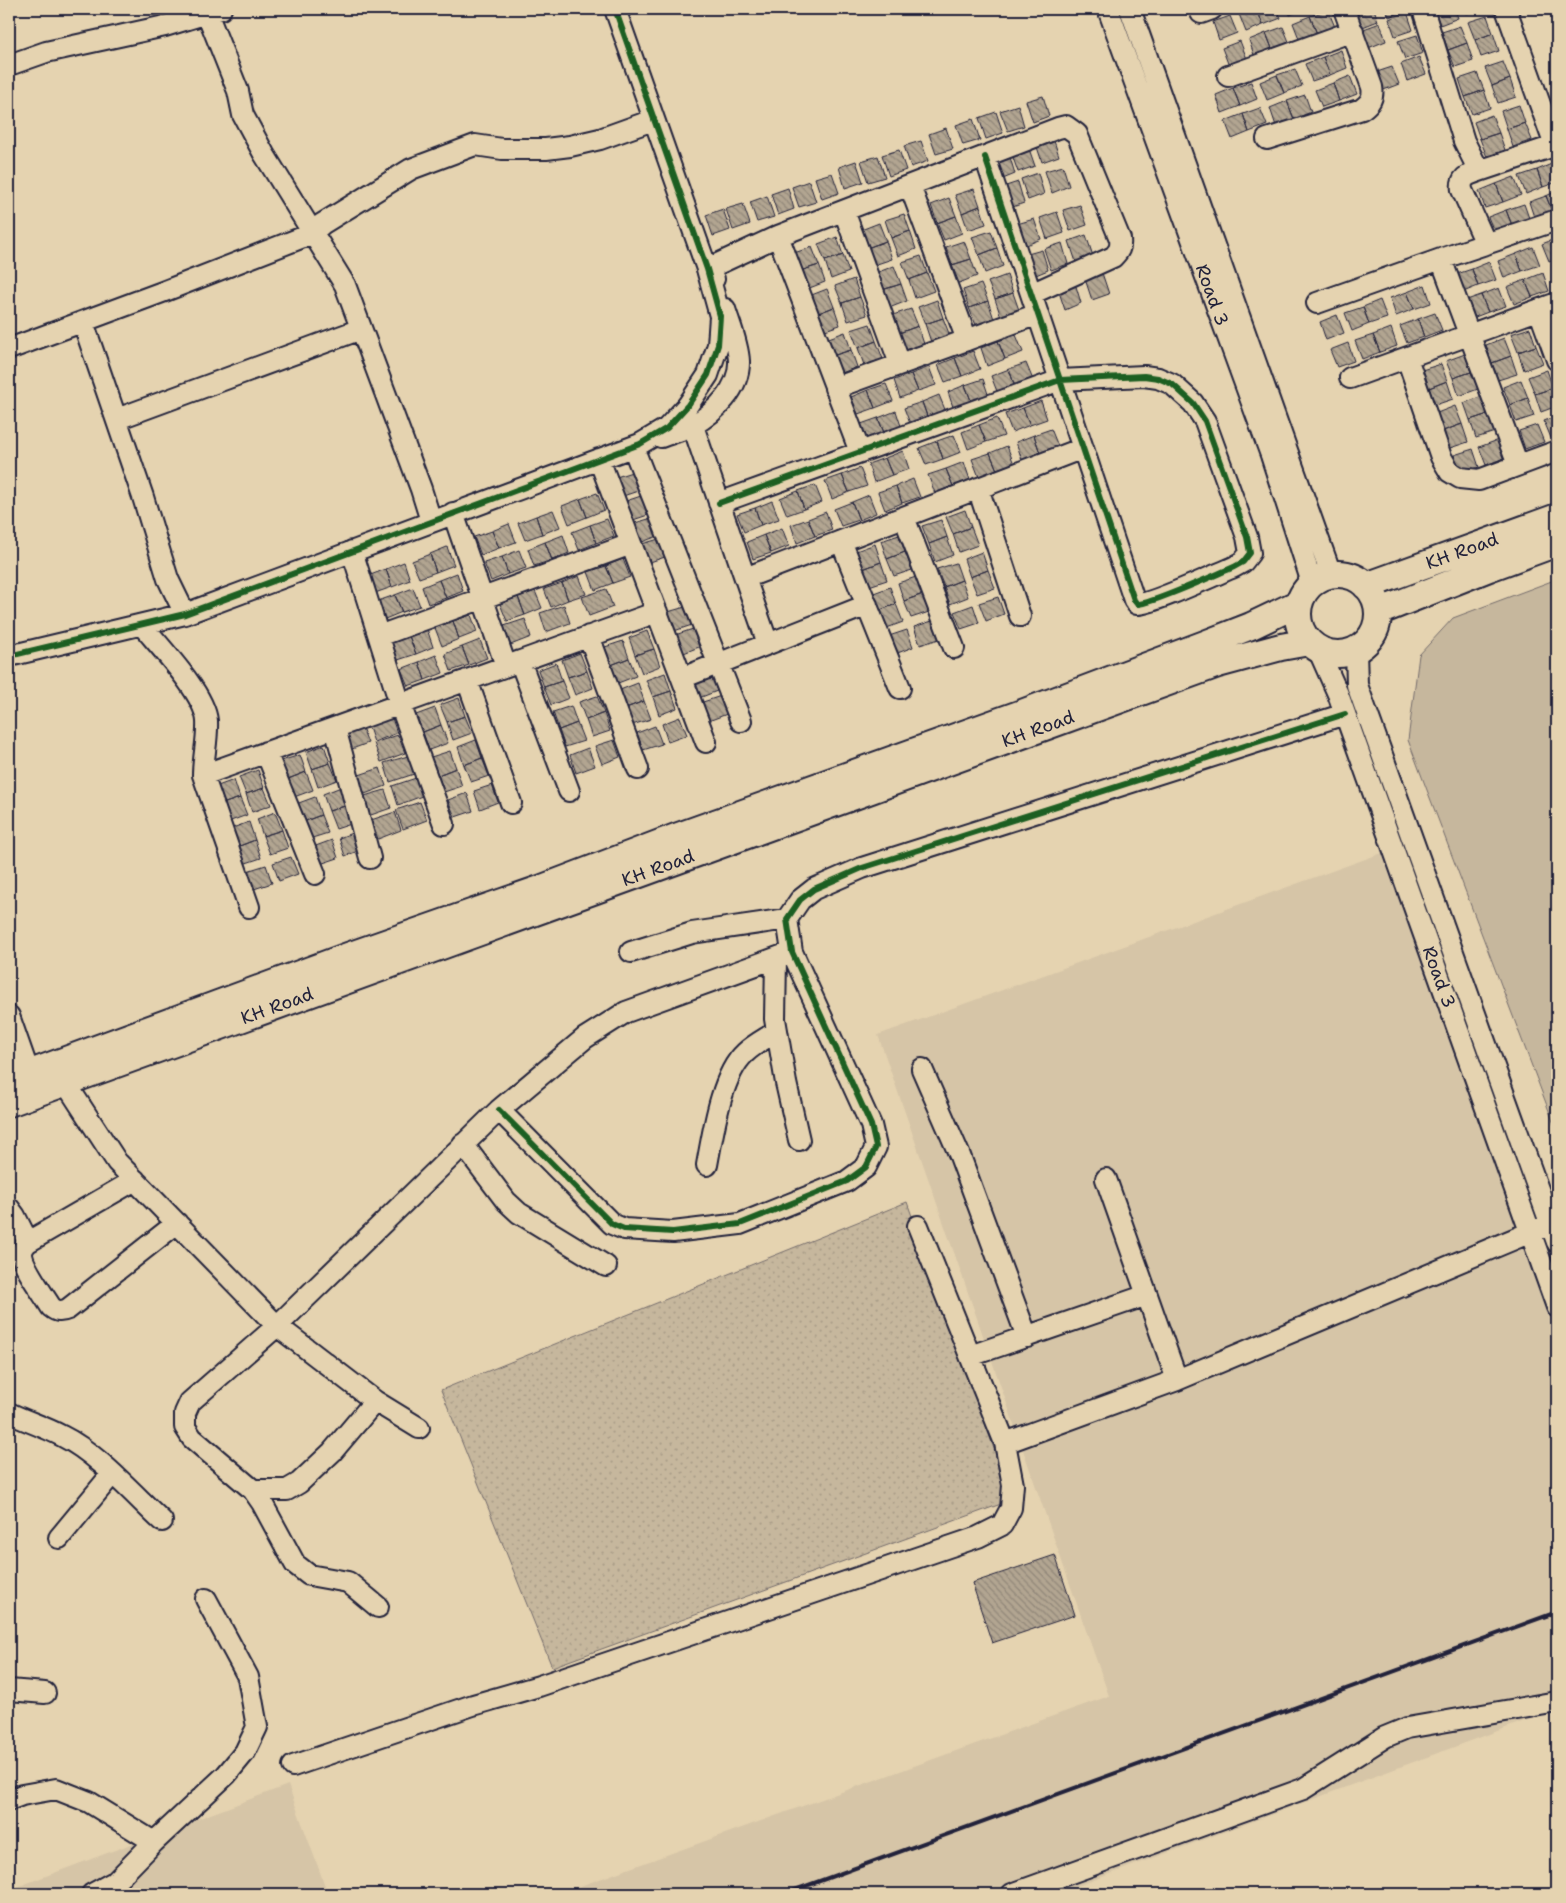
<svg xmlns="http://www.w3.org/2000/svg" width="1566" height="1903" font-family="'Shantell Sans',sans-serif">
	<style>
		.built { fill: #d6c5a7 }
		.grass { fill: #c6b79d; stroke: #746c6c }
		.park { fill: url(#park-dots); stroke: #746c6c }
		.building { fill: url(#building-back-hatch); stroke: #22223b }
		.lines { fill: none; stroke-linecap: round; stroke-linejoin: round }
		.minor-casing { stroke: #22223b; stroke-width: 24 }
		.major-casing { stroke: #22223b; stroke-width: 30 }
		.minor { stroke: #e5d3b0; stroke-width: 20 }
		.major { stroke: #e5d3b0; stroke-width: 26 }
		.rail { stroke: #22223b; stroke-width: 4 }
		.cycleway-casing { stroke: #e5d3b0; stroke-width: 9 }
		.cycleway { stroke: #1b5e20; stroke-width: 6 }
		.labels { text-anchor: middle; dominant-baseline: central; stroke-width: 4; stroke-linejoin: round; paint-order: stroke }
		.street-label { font-size: 18px; fill: #22223b; stroke: #e5d3b0 }
	</style>
	<defs>
		<pattern id="park-dots" width="8" height="8" patternUnits="userSpaceOnUse" patternTransform="scale(1.25)"><rect width="8" height="8" fill="#c6b79d"/><path d="M2 2h.1M6 6h.1" fill="none" stroke="#aa9d88" stroke-width="1.8" stroke-linecap="round"/></pattern>
		<pattern id="building-back-hatch" width="6" height="6" patternUnits="userSpaceOnUse" patternTransform="scale(1.25)"><rect width="6" height="6" fill="#b2a591"/><path d="M-1 5l2 2M0 0l6 6M5-1l2 2" fill="none" stroke="#908678"/></pattern>
	</defs>
	<rect width="100%" height="100%" fill="#e5d3b0"/>
	<filter id="ink" filterUnits="userSpaceOnUse"><feTurbulence type="fractalNoise" baseFrequency=".02" numOctaves="2"/><feDisplacementMap in="SourceGraphic" scale="10" xChannelSelector="R" yChannelSelector="G"/><feConvolveMatrix kernelMatrix="1 2 1 2 8 2 1 2 1" color-interpolation-filters="sRGB"/></filter>
	<g filter="url(#ink)">
		<path class="built" d="M1382 853 1523 1230 1557 1326V1709L1056 1894H558L1109 1696 878 1035Z
			M288 1785 328 1894H9V1890Z"/>
		<path class="grass" d="M1557 579V1132L1408 740 1419 655 1453 618Z"/>
		<path class="park" d="M907 1202 1012 1500 552 1667 441 1390Z"/>
		<path class="building" d="M1253 9H1257L1263 25 1246 32 1239 14Z
			M1257 9H1277L1281 18 1263 25Z
			M1288 9H1305L1290 15Z
			M1357 9H1374L1378 21 1360 28 1354 10Z
			M1386 9H1407V10L1389 17Z
			M1434 9H1455L1458 18 1440 25Z
			M1464 9H1480L1466 14Z
			M1328 10 1335 27 1317 34 1310 16Z
			M1407 12 1413 30 1395 36 1389 19Z
			M1230 16 1237 33 1219 40 1213 22Z
			M1310 16 1317 34 1300 41 1293 23Z
			M1487 16 1493 33 1475 40 1468 22Z
			M1380 23 1386 41 1368 48 1361 30Z
			M1460 26 1467 43 1448 50 1442 32Z
			M1283 27 1290 44 1273 51 1266 33Z
			M1266 33 1273 51 1255 58 1249 40Z
			M1493 33 1499 51 1481 57 1475 40Z
			M1417 35 1423 53 1405 59 1398 41Z
			M1240 41 1247 59 1229 66 1222 48Z
			M1467 43 1473 61 1455 67 1448 50Z
			M1341 50 1347 68 1330 75 1323 57Z
			M1323 57 1330 75 1312 81 1305 64Z
			M1419 57 1426 74 1407 81 1401 64Z
			M1503 62 1510 79 1492 86 1485 68Z
			M1392 67 1399 84 1381 91 1374 73Z
			M1295 69 1302 86 1284 93 1277 75Z
			M1477 73 1484 90 1465 97 1459 79Z
			M1277 75 1284 93 1267 100 1260 82Z
			M1350 76 1357 94 1339 101 1333 83Z
			M1510 79 1516 97 1498 103 1492 86Z
			M1251 82 1257 99 1240 106 1233 88Z
			M1333 83 1339 101 1322 107 1315 90Z
			M1233 88 1240 106 1222 113 1216 95Z
			M1484 90 1490 108 1472 114 1465 97Z
			M1305 95 1311 112 1294 119 1287 101Z
			M1043 96 1049 116 1033 122 1026 101Z
			M1287 101 1294 119 1276 126 1270 108Z
			M1018 105 1024 126 1008 131 1000 111Z
			M1519 105 1525 123 1507 129 1501 111Z
			M1260 108 1267 125 1249 132 1243 114Z
			M996 112 1003 133 986 139 979 118Z
			M1243 114 1249 132 1232 139 1225 121Z
			M1492 115 1499 133 1480 139 1474 122Z
			M973 119 980 140 963 145 956 125Z
			M1525 123 1532 140 1513 147 1507 129Z
			M946 128 953 149 936 154 929 134Z
			M1499 133 1505 150 1487 157 1480 139Z
			M1052 135 1059 156 1042 162 1035 141Z
			M921 141 928 161 911 167 904 146Z
			M1028 146 1035 166 1018 172 1011 152Z
			M899 150 906 170 889 176 882 155Z
			M1009 154 1015 174 998 181 991 159Z
			M878 156 885 177 868 182 861 161Z
			M856 161 863 182 845 188 839 167Z
			M1554 163 1557 171V182L1543 187 1537 170Z
			M1063 166 1069 186 1052 193 1045 171Z
			M1537 170 1543 187 1526 194 1519 176Z
			M832 173 839 193 822 199 815 178Z
			M1038 173 1044 194 1028 200 1021 179Z
			M1514 177 1521 195 1503 202 1496 184Z
			M809 181 816 202 799 207 792 187Z
			M1018 182 1024 203 1007 209 1000 188Z
			M1496 184 1503 202 1485 208 1479 191Z
			M788 188 794 209 778 215 771 194Z
			M974 189 980 206 962 213 955 195Z
			M1557 191V211L1553 213 1546 196Z
			M767 196 774 217 757 222 750 202Z
			M1546 196 1553 213 1535 220 1529 202Z
			M949 198 956 216 937 223 931 205Z
			M743 204 750 224 733 230 726 209Z
			M1524 204 1530 221 1513 228 1506 210Z
			M1080 205 1087 225 1070 231 1063 210Z
			M980 206 986 224 968 230 962 213Z
			M723 209 730 230 713 236 706 215Z
			M1506 210 1513 228 1495 234 1488 217Z
			M1057 212 1064 233 1047 239 1040 218Z
			M904 214 910 231 891 238 885 220Z
			M956 216 962 233 944 240 937 223Z
			M1034 219 1041 239 1024 246 1017 224Z
			M879 223 886 241 867 248 861 230Z
			M910 231 916 249 898 256 891 238Z
			M991 231 997 248 979 255 972 237Z
			M1086 235 1093 256 1076 262 1069 241Z
			M837 237 843 255 825 261 818 244Z
			M1557 238V258L1549 261 1542 244Z
			M886 241 892 259 874 265 867 248Z
			M964 241 971 259 952 265 946 247Z
			M1062 243 1068 264 1051 270 1044 249Z
			M812 247 819 265 800 271 794 253Z
			M1533 247 1540 265 1522 271 1516 254Z
			M997 248 1003 266 985 273 979 255Z
			M1042 250 1048 270 1031 277 1024 255Z
			M1516 254 1522 271 1504 278 1498 261Z
			M843 255 849 272 831 279 825 261Z
			M921 256 927 273 909 280 902 262Z
			M971 259 977 276 959 283 952 265Z
			M1489 262 1496 280 1478 286 1472 269Z
			M819 265 825 282 807 289 800 271Z
			M894 266 901 284 882 290 876 273Z
			M1557 268V284L1552 270Z
			M1472 269 1478 286 1461 293 1454 275Z
			M927 273 934 291 915 298 909 280Z
			M1102 273 1109 294 1092 300 1085 279Z
			M1543 273 1549 291 1532 297 1525 280Z
			M1007 275 1013 293 995 299 988 282Z
			M854 279 860 297 842 303 835 286Z
			M1525 280 1532 297 1514 304 1507 287Z
			M1075 283 1081 303 1065 310 1058 289Z
			M901 284 907 301 889 308 882 290Z
			M981 284 988 301 969 308 963 290Z
			M1425 285 1431 303 1414 309 1407 292Z
			M1499 288 1506 306 1488 312 1481 295Z
			M827 289 834 307 816 314 809 296Z
			M1407 292 1414 309 1396 316 1390 298Z
			M1013 293 1019 310 1001 317 995 299Z
			M1481 295 1488 312 1470 319 1464 301Z
			M860 297 867 315 848 321 842 303Z
			M937 300 943 318 925 324 918 307Z
			M1380 300 1387 318 1369 324 1363 307Z
			M988 301 994 319 976 325 969 308Z
			M834 307 840 325 822 331 816 314Z
			M1363 307 1369 324 1352 331 1345 313Z
			M911 309 918 326 899 333 893 315Z
			M1435 313 1442 330 1424 337 1418 319Z
			M1337 315 1344 333 1326 340 1320 322Z
			M943 318 950 336 931 342 925 324Z
			M1418 319 1424 337 1407 343 1400 326Z
			M870 324 876 341 858 348 851 330Z
			M918 326 924 344 906 350 899 333Z
			M1391 328 1397 346 1380 352 1373 335Z
			M1530 328 1536 346 1518 352 1511 334Z
			M845 332 851 350 832 356 826 339Z
			M1016 335 1023 352 1005 359 998 341Z
			M1373 335 1380 352 1362 359 1355 341Z
			M1504 338 1511 356 1492 363 1486 345Z
			M876 341 883 359 864 365 858 348Z
			M998 341 1005 359 987 366 981 348Z
			M1348 343 1354 361 1337 367 1330 350Z
			M1536 346 1543 363 1524 370 1518 352Z
			M851 350 857 367 839 374 832 356Z
			M973 351 980 369 962 376 955 358Z
			M1465 354 1471 372 1453 378 1446 361Z
			M1511 356 1517 374 1498 380 1492 363Z
			M955 358 962 376 945 382 938 365Z
			M1026 363 1033 380 1015 387 1009 369Z
			M1441 364 1447 381 1429 388 1422 370Z
			M929 367 936 385 918 391 911 374Z
			M1009 369 1015 387 998 394 991 376Z
			M1547 370 1553 388 1535 394 1528 377Z
			M1471 372 1478 389 1459 396 1453 378Z
			M911 374 918 391 900 398 894 380Z
			M983 379 989 397 972 403 965 385Z
			M1521 380 1528 398 1510 405 1503 387Z
			M1447 381 1453 399 1435 405 1429 388Z
			M886 384 893 401 875 408 868 390Z
			M965 385 972 403 954 410 948 392Z
			M1553 388 1557 399V406L1541 412 1535 394Z
			M868 390 875 408 858 414 851 397Z
			M939 395 946 412 928 419 922 402Z
			M1482 396 1488 414 1470 420 1464 403Z
			M1528 398 1534 416 1516 422 1510 405Z
			M1041 401 1047 419 1030 425 1023 408Z
			M922 402 928 419 911 426 904 408Z
			M1455 406 1462 424 1443 431 1437 413Z
			M1023 408 1030 425 1012 432 1005 414Z
			M896 411 902 429 885 435 878 418Z
			M1488 414 1495 432 1476 438 1470 420Z
			M1557 416V436L1551 438 1544 421Z
			M878 418 885 435 867 442 861 424Z
			M997 418 1004 436 986 442 979 425Z
			M1462 424 1468 442 1450 448 1443 431Z
			M979 425 986 442 968 449 962 432Z
			M1537 425 1544 442 1525 449 1519 431Z
			M1051 429 1058 446 1040 453 1034 435Z
			M954 435 961 452 943 459 937 441Z
			M1034 435 1040 453 1022 460 1016 442Z
			M1498 440 1504 458 1486 465 1479 447Z
			M937 441 943 459 926 465 919 448Z
			M1007 446 1014 464 997 470 990 453Z
			M1473 449 1479 467 1461 473 1454 455Z
			M903 451 909 469 892 475 885 458Z
			M990 453 997 470 979 477 972 459Z
			M885 458 892 475 874 482 868 464Z
			M964 462 970 480 953 486 946 469Z
			M860 468 867 486 849 492 842 475Z
			M946 469 953 486 935 493 928 475Z
			M635 471 641 490 617 498 610 479Z
			M842 475 849 492 832 499 825 481Z
			M913 479 920 497 902 503 896 486Z
			M815 485 822 502 804 509 798 491Z
			M896 486 902 503 885 510 878 492Z
			M798 491 804 509 787 515 780 498Z
			M597 493 604 510 587 517 580 499Z
			M644 495 651 514 627 522 620 503Z
			M869 495 876 513 859 520 852 502Z
			M580 499 587 517 569 524 562 506Z
			M772 501 779 519 761 525 755 508Z
			M852 502 859 520 841 526 834 509Z
			M755 508 761 525 744 532 737 514Z
			M553 510 560 527 542 534 536 516Z
			M965 510 971 527 953 534 946 517Z
			M826 512 832 530 815 536 808 519Z
			M536 516 542 534 525 540 518 523Z
			M652 518 658 536 634 545 628 525Z
			M607 519 614 536 596 543 590 525Z
			M808 519 815 536 797 543 791 525Z
			M941 520 947 537 929 544 922 526Z
			M509 524 516 542 499 548 492 531Z
			M590 525 596 543 579 550 572 532Z
			M971 527 978 545 959 552 953 534Z
			M782 528 789 546 771 553 764 535Z
			M492 531 499 548 481 555 474 537Z
			M563 535 569 553 552 560 545 542Z
			M764 535 771 553 753 559 747 542Z
			M899 535 905 552 887 559 881 541Z
			M947 537 953 555 935 562 929 544Z
			M659 539 665 557 641 565 635 546Z
			M545 542 552 560 534 566 528 549Z
			M875 544 881 562 863 569 856 551Z
			M447 547 454 565 436 572 430 554Z
			M519 550 526 568 508 574 502 557Z
			M905 552 912 570 894 576 887 559Z
			M982 552 988 570 970 577 964 559Z
			M430 554 436 572 419 578 412 561Z
			M502 557 508 574 491 581 484 563Z
			M623 559 630 577 613 583 606 566Z
			M404 562 410 580 392 587 386 569Z
			M881 562 887 580 869 586 863 569Z
			M956 563 962 580 944 587 937 569Z
			M606 566 613 583 595 590 588 572Z
			M386 569 392 587 375 593 368 576Z
			M988 570 995 588 977 594 970 577Z
			M457 573 463 591 446 598 439 580Z
			M579 576 586 594 568 600 562 583Z
			M916 577 923 594 904 601 898 583Z
			M439 580 446 598 428 604 422 587Z
			M962 580 968 597 950 604 944 587Z
			M562 583 568 600 551 607 544 589Z
			M890 587 896 604 878 611 871 594Z
			M413 588 420 606 402 612 395 595Z
			M606 589 613 607 589 616 582 597Z
			M535 591 542 608 525 615 518 597Z
			M923 594 929 612 911 618 904 601Z
			M395 595 402 612 385 619 378 601Z
			M518 597 525 615 507 621 500 604Z
			M998 597 1004 614 986 621 979 603Z
			M896 604 903 622 884 629 878 611Z
			M564 605 570 623 546 632 540 613Z
			M973 605 979 623 961 629 954 612Z
			M685 607 692 625 668 633 661 614Z
			M471 615 477 632 459 639 453 621Z
			M525 619 531 637 508 646 501 627Z
			M453 621 459 639 442 646 435 628Z
			M932 621 939 639 920 645 914 627Z
			M427 629 433 647 416 654 409 636Z
			M693 629 699 647 676 656 669 637Z
			M907 630 913 647 895 654 889 636Z
			M647 631 654 649 635 655 629 638Z
			M409 636 416 654 398 660 391 643Z
			M480 640 487 658 469 665 462 647Z
			M623 641 629 658 611 665 605 647Z
			M462 647 469 665 451 671 445 654Z
			M654 649 660 666 642 673 635 655Z
			M580 653 587 671 568 677 562 660Z
			M436 655 443 673 425 680 419 662Z
			M629 658 636 676 618 683 611 665Z
			M419 662 425 680 408 686 401 669Z
			M556 663 562 681 544 687 538 670Z
			M587 671 593 688 575 695 568 677Z
			M665 673 671 691 653 697 646 680Z
			M711 673 717 691 694 700 687 681Z
			M562 681 569 698 551 705 544 687Z
			M638 683 644 701 626 708 620 690Z
			M671 691 677 708 659 715 653 697Z
			M597 696 604 713 586 720 579 702Z
			M721 696 727 714 703 723 697 704Z
			M459 698 465 716 447 722 440 705Z
			M644 701 651 719 632 725 626 708Z
			M571 706 577 723 559 730 553 712Z
			M435 708 441 725 423 732 416 715Z
			M604 713 610 731 592 737 586 720Z
			M391 715 397 733 374 742 367 722Z
			M465 716 472 733 453 740 447 722Z
			M680 717 687 735 668 742 662 724Z
			M577 723 584 741 565 747 559 730Z
			M361 725 368 743 344 752 337 733Z
			M441 725 448 743 429 750 423 732Z
			M655 726 662 744 643 750 637 733Z
			M398 735 405 753 381 762 374 743Z
			M476 740 482 758 464 765 458 747Z
			M614 740 620 757 602 764 595 746Z
			M324 745 330 763 312 769 306 752Z
			M588 748 595 766 576 773 570 755Z
			M450 751 456 768 438 775 431 757Z
			M300 755 306 772 288 779 281 761Z
			M408 756 414 774 390 782 384 763Z
			M482 758 489 776 471 782 464 765Z
			M330 763 337 780 318 787 312 769Z
			M380 768 386 786 362 795 356 776Z
			M456 768 462 786 444 792 438 775Z
			M258 770 264 788 246 794 239 777Z
			M306 772 313 790 294 797 288 779Z
			M416 778 422 796 398 805 392 786Z
			M234 780 240 798 222 804 215 787Z
			M492 785 498 802 480 809 474 791Z
			M341 787 348 805 329 811 323 794Z
			M264 788 271 805 252 812 246 794Z
			M385 790 391 808 368 816 361 797Z
			M467 793 473 811 455 817 448 800Z
			M315 797 321 815 303 822 296 804Z
			M240 798 247 815 228 822 222 804Z
			M420 802 427 820 403 829 396 810Z
			M348 805 354 823 336 829 329 811Z
			M275 812 282 830 263 836 257 819Z
			M395 812 401 830 378 839 371 820Z
			M321 815 328 833 309 839 303 822Z
			M249 822 255 840 237 847 230 829Z
			M282 830 288 848 270 854 263 836Z
			M357 831 363 849 345 856 339 838Z
			M255 840 261 858 243 864 237 847Z
			M332 840 338 858 320 864 313 847Z
			M291 857 298 874 279 881 273 863Z
			M266 865 272 883 254 889 247 871Z
			M1055 1555 1075 1615 992 1643 972 1583Z"/>
		<g class="lines">
			<g class="minor-casing">
				<path id="minor" d="M1108 9 1271 455 1312 583
					M1130 9 1331 574
					M1423 9 1464 141 1479 171 1557 145
					M1506 9 1555 146
					M207 13 238 91 243 115 264 154 345 285 421 489 431 521
					M1201 13 1212 9
					M9 65 46 52 165 26 221 9
					M1228 76 1353 31
					M1267 139 1362 109C1370 103 1374 98 1372 87L1344 9
					M1479 171C1468 175 1460 177 1462 190L1486 244
					M910 186 967 340
					M844 211 900 364
					M778 236 860 452
					M714 279 707 269 778 236 1058 128 1066 126 1077 134 1120 239C1121 248 1119 251 1113 257L1031 294
					M1317 303 1441 259
					M1539 310 1557 360
					M83 322 143 497 168 579 185 614
					M9 349 165 291 311 234 322 224 411 169 475 145 502 149H546L570 146 600 139 653 120
					M1407 358 1441 457 1450 472 1460 478 1479 480 1557 451
					M1350 378 1557 303
					M835 388 1038 314
					M117 419 361 329
					M693 426 745 578 1083 448
					M661 437C671 433 684 430 693 425 715 413 740 388 739 361 738 343 730 325 725 309
					M633 447 741 721
					M599 459 706 742
					M1518 465 1441 259 1557 220
					M978 488 1020 616
					M719 503 1060 380 1144 376 1158 378 1172 384 1193 403 1205 421 1247 537 1250 553 1243 562 1234 567C1217 574 1150 605 1137 604L1134 600 985 157
					M453 513 506 666
					M904 517 954 648
					M841 541 900 688
					M352 551 400 704 444 824
					M745 578 768 644
					M142 625C160 647 205 694 207 721 208 739 203 758 203 775
					M379 636 631 544
					M589 636 638 769
					M1318 649 1338 694 1557 1307
					M1356 650 1357 685 1557 1242
					M9 656 185 614 640 444 667 428 688 405 708 375 718 345 720 316 707 269 615 9
					M520 661 569 791
					M682 678 867 605
					M467 680 511 803
					M335 728 370 858
					M266 752 315 874
					M249 907 203 775 657 612
					M631 952 692 933 787 919
					M776 958 775 1019 786 1083 799 1140
					M9 1016 29 1073
					M922 1069 960 1156 1027 1337
					M65 1082 117 1162 277 1326 375 1401 419 1428
					M499 1110 612 1224 624 1229 673 1232 740 1224 847 1181 866 1167 876 1147 871 1125 792 952 787 919 800 900 814 889 862 868 1345 714
					M463 1144 506 1201 519 1213 606 1266
					M707 1165C713 1133 721 1075 745 1053 754 1044 767 1038 777 1031
					M1106 1179 1177 1380
					M135 1180 28 1242C25 1245 23 1247 22 1252 21 1265 44 1295 51 1307 57 1312 61 1312 68 1309L177 1223
					M9 1208 15 1216 28 1242
					M970 1356 1147 1295
					M9 1413C26 1421 45 1427 62 1436 97 1453 133 1494 162 1521
					M1005 1443 1177 1380 1543 1227
					M253 1490H287L299 1483 332 1452 375 1401
					M59 1538 112 1474
					M378 1607 348 1582 309 1575 295 1564 262 1503 253 1490 192 1438 185 1427V1413L190 1402 277 1326 499 1110 585 1038 626 1012 792 952
					M9 1690 45 1693
					M293 1766 473 1705 539 1686 978 1537 1002 1525 1011 1508 1013 1485 1005 1443 918 1226
					M9 1800 22 1795 56 1789 89 1802 154 1842
					M92 1894 116 1881 154 1842 226 1775 245 1752 257 1727 248 1677 206 1599
					M1012 1894 1303 1789 1385 1737 1407 1728 1557 1702"/>
			</g>
			<g class="major-casing">
				<path id="major" d="M1298 614a40 40 0 1 1 80 0a40 40 0 1 1-80 0Z
					M1366 586 1557 517
					M1378 612 1489 568 1557 543
					M9 1081 348 956 540 889 676 837 1022 713 1205 644 1251 626 1299 603
					M9 1103 1218 664 1281 647 1309 642"/>
			</g>
			<use href="#minor" class="minor"/>
			<use href="#major" class="major"/>
			<path class="rail" d="M784 1894 1557 1612"/>
			<g class="cycleway-casing">
				<path id="cycleway" d="M719 503 1060 380 1144 376 1158 378 1172 384 1193 403 1205 421 1247 537 1250 553 1243 562 1234 567C1217 574 1150 605 1137 604L1134 600 985 157
					M9 656 185 614 640 444 667 428 688 405 708 375 718 345 720 316 707 269 615 9
					M499 1110 612 1224 624 1229 673 1232 740 1224 847 1181 866 1167 876 1147 871 1125 792 952 787 919 800 900 814 889 862 868 1345 714"/>
			</g>
			<use href="#cycleway" class="cycleway"/>
		</g>
	</g>
	<g class="labels">
		<g class="street-label">
			<text transform="translate(1212 295) rotate(70)">Road 3</text>
			<text transform="translate(1462 551) rotate(-20)">KH Road</text>
			<text transform="translate(1038 729) rotate(-20)">KH Road</text>
			<text transform="translate(658 868) rotate(-20)">KH Road</text>
			<text transform="translate(1439 977) rotate(70)">Road 3</text>
			<text transform="translate(277 1006) rotate(-20)">KH Road</text>
		</g>
	</g>
	<rect width="1566" height="1903" fill="none" stroke="#e5d3b0" stroke-width="30"/>
	<rect x="15" y="15" width="1536" height="1873" fill="none" stroke="#22223b" stroke-width="2" filter="url(#ink)"/>
</svg>
